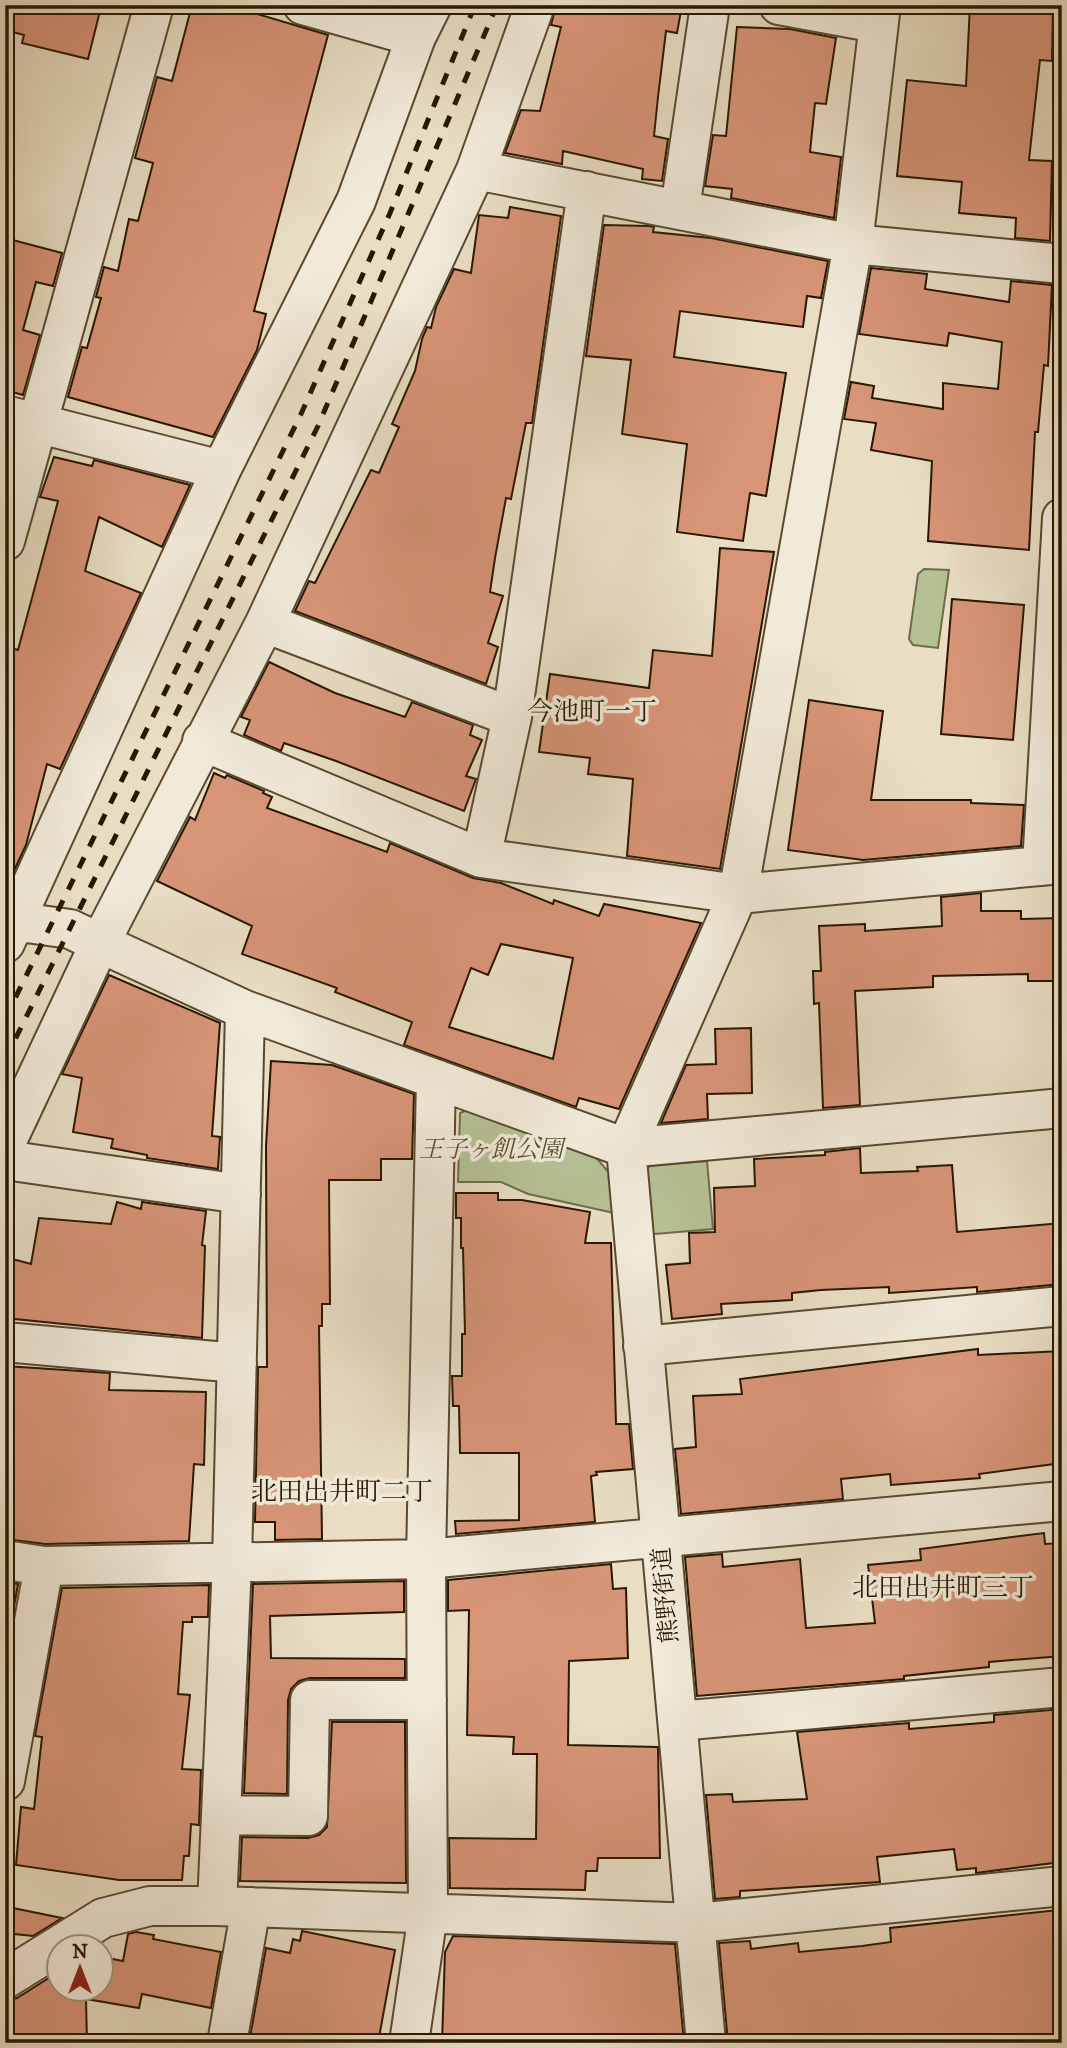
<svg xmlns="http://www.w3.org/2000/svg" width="1067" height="2048" font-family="'IM FELL DW Pica','Noto Serif JP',serif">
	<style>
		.green { fill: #b5c195; stroke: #6f6c4a; stroke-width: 2 }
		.building { fill: #d79477; stroke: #291700; stroke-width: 2; fill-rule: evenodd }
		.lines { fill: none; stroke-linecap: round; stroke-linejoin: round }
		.minor-casing { stroke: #594931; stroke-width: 42 }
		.minor { stroke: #f1ead9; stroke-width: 38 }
		.rail { stroke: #291700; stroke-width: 5; stroke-dasharray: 12 12; stroke-linecap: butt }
		.labels { text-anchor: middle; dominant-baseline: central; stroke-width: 7; stroke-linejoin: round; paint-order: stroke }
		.park-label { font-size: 24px; font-style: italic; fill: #5a5234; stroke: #f1ead9 }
		.street-label { font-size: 24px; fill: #291700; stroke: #f1ead9 }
		.neighbourhood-label { font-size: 26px; fill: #291700; stroke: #f1ead9 }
	</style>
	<rect width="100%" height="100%" fill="#e9dec4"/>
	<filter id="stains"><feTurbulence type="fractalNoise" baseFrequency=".00286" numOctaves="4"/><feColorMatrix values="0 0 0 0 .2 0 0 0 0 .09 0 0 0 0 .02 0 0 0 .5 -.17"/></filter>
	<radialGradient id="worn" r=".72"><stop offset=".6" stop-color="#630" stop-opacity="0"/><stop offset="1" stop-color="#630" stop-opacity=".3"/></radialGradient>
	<path class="green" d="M924 569 949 570 938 648 913 645 909 639 918 574Z
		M470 1109 595 1156 610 1174 614 1213 528 1194 501 1182H458L460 1113Z
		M707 1161 713 1229 643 1235 638 1179 650 1166Z"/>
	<path class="building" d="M5 5H79L100 11 88 59 22 43 24 35 5 30Z
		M192 5H227L328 35 254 311 266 314 257 350 213 437 68 397 82 347 87 348 101 298 96 297 104 267 118 271 129 219 138 221 153 163 135 158 157 77 172 81Z
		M556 5H682L677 33 666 31 658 97 654 136 668 139 662 181 642 179 643 169 563 151 562 164 505 153 521 110 540 111 561 27 551 25Z
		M970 5H1053L1052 61 1040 60 1029 160 1052 161 1050 241 1015 238 1016 218 959 213 962 182 897 176 907 80 966 86Z
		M737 27 790 29 836 38 826 104 815 103 810 152 841 157 834 218 731 198 732 189 705 186 713 135 726 136Z
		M510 207 561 216 532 423H526L511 499 506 498 495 558 490 592 503 596 488 643 498 647 486 684 295 611 309 581 315 583 371 470 379 473 399 427 392 424 415 371 422 339 427 327 431 328 436 307 454 269 471 273 479 215 508 218Z
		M604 225 649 226 654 227 653 232 711 238 828 261 821 298 807 296 803 327 680 311 674 357 786 373 766 496 750 493 743 541 677 532 687 444 622 434 631 360 586 356Z
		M5 238 62 253 53 286 36 282 23 330 40 335 23 395 5 390Z
		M871 268 927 274 925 289 1009 302 1011 281 1052 285 1048 366 1044 365 1038 432H1035L1029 550 928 541 932 461 871 450 876 423 844 419 851 382 874 386 872 398 943 409V383L998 389 1002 342 949 333 947 346 859 334Z
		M54 457 92 466 94 460 190 485 162 547 99 517 85 571 141 593 60 769 47 764 26 845 6 888 5 673 11 648 18 650 58 501 40 497Z
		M720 548 774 552 720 869 627 856 633 779 588 774 590 758 539 752 550 674 649 688 653 650 712 656Z
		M952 599 1024 605 1013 740 941 734Z
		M269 662 335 693 405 717 412 702 473 725 470 735 482 740 466 776 476 779 464 811 336 761 284 743 281 751 244 735 250 720 241 717Z
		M809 700 883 711 871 800H971V803L1024 805 1021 846 863 860 788 850Z
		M214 773 225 778 227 775 264 791 263 793 272 797 267 808 387 852 390 843 473 878 501 883 553 904 554 900 599 916 604 904 701 923 619 1109 579 1098 576 1107 404 1045 412 1022 335 992 337 988 242 954 252 926 157 881 190 817 195 820ZM501 944 573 958 553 1059 449 1027 471 968 488 975Z
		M981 893V911H1021V919L1062 918V981H1028V974L933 976V987L855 991 860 1105 823 1108 819 1003 814 1004 813 971H821L819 926 865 924V931L942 926 941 897Z
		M109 975 220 1023 212 1136 220 1137 218 1169 147 1158V1155L111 1148 113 1139 73 1132 82 1078 62 1074Z
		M751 1028 752 1093 707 1094 708 1119 661 1123 686 1065 716 1064 715 1029Z
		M271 1061 332 1065 414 1094 412 1159H381V1180H329L330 1304H322V1326H319L322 1539 275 1540V1522H255L258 1367H267L266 1146Z
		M860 1148 861 1173 918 1171 917 1167 952 1165 957 1232 1062 1223V1284L977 1292V1287L889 1293V1287L821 1290 792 1293V1300L721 1304 722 1314 672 1319 666 1265 690 1263 689 1233 715 1232 714 1188 755 1186 754 1159 825 1155V1152Z
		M456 1193H498V1200H522L590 1212 585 1243H611L616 1424H629L633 1469 596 1472 597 1475 591 1476 595 1522 456 1534 455 1521 519 1520V1453H460L459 1406H453L452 1376H462V1334H465L463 1248H461V1218H456Z
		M117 1202 141 1209 142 1202 206 1211 202 1245 205 1246 202 1338 5 1318V1257L31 1264 39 1218 111 1224Z
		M978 1349V1355L1062 1351V1463L979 1474 980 1478 891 1485 890 1474 841 1479 843 1499 681 1514 675 1449 696 1447 693 1396 742 1394 740 1379Z
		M5 1366 110 1373 109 1390 206 1392 204 1465 194 1464 189 1541 45 1544 5 1539Z
		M1044 1533 1045 1544 1062 1543V1656L989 1662V1667L904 1676V1679L697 1696 685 1557 722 1554 723 1567 800 1559 806 1628 875 1623 868 1565 921 1560 920 1549Z
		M611 1564 613 1589 626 1588 628 1658 569 1661 568 1745 658 1747 660 1858H598L597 1871H586L585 1890 450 1888 449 1838 536 1839 537 1754H513L514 1737 467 1735 469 1610 448 1611V1580Z
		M404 1581V1612L270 1616 271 1658 405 1659V1678H310L299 1681 291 1689 288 1700 287 1794 244 1793 253 1584Z
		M5 1582 18 1584 5 1657Z
		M209 1585 208 1617H192V1622H183L178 1694 190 1695 182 1769 201 1770 199 1825 191 1824 189 1856H184L182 1880H119L16 1865 21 1807 34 1809 42 1737 35 1736 62 1588Z
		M1062 1709V1857L1053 1858V1863L976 1873V1868L957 1870 954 1849 877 1857 880 1882 740 1891V1897L715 1899 706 1795 732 1794 733 1802 807 1799 797 1732 909 1723V1729L994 1722V1715Z
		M332 1722H405L406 1883 240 1881 242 1837 308 1838 319 1835 327 1827Z
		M8 1907 62 1918 33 1936 5 1933Z
		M1058 1910 1062 1985 1056 1986 1062 2043H1037L1036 2034 978 2043H728L719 1943 750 1941 751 1949 798 1943 799 1952 862 1946 891 1942 890 1928Z
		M302 1931 395 1950 378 2043H249L266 1948 290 1953 293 1939 300 1941Z
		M136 1932 154 1935 153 1939 221 1952 211 2008 142 1994 139 2008 86 1999 87 2043H5V2001L17 1998 60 1971V1989H102V1957L123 1961 128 1934Z
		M453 1936 675 1944 684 2043H442L445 1952Z"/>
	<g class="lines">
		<g class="minor-casing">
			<path id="minor" d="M303 5 416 37
				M779 5 877 23
				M476 170 853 244 1062 264
				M680 209 710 5
				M5 415 221 470
				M5 541 154 5
				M265 623 512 717
				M202 741 481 858 738 894 1062 864
				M481 858 512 717 587 191
				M1042 866 1062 518
				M5 920 70 929 100 943 265 623 476 170 535 5
				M5 943 221 470 356 201 416 37 432 5
				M5 1145 100 943 245 1010 626 1148 1062 1108
				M5 1160 241 1194
				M5 1342 237 1363
				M643 1346 1062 1306
				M5 1560 44 1566 426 1559 1062 1501
				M678 1721 1062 1687
				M5 1781 44 1566
				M221 1815 308 1816 310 1700H427
				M217 1906 232 1563 245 1010
				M5 1979 103 1918 150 1906H217L697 1923 1062 1886
				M227 2043 251 1907
				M409 2043 428 1914 426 1559 436 1079
				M706 2043 626 1148 738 894 853 244 881 5"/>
		</g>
		<use href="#minor" class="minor"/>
		<path class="rail" d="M5 1019 301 414 390 213 475 5
			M5 1060 318 426 497 5"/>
	</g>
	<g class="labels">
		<g class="park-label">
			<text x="491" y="1150">王子ヶ飢公園</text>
		</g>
		<g class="street-label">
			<text transform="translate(666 1595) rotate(-95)">熊野街道</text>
		</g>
		<g class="neighbourhood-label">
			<text x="592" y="712">今池町一丁</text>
			<text x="342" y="1492">北田出井町二丁</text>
			<text x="943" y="1588">北田出井町三丁</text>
		</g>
	</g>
	<rect width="1067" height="2048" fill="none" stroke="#e9dec4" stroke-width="28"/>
	<rect x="7" y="7" width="1053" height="2034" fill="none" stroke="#291700" stroke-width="3.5"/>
	<rect x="14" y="14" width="1039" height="2020" fill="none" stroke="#291700" stroke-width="2"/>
	<g transform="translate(80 1968)"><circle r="33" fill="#f1ead9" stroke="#a19682" stroke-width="2"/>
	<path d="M0-5L12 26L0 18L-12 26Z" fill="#8f2418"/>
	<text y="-10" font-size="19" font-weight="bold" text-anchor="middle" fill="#291700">N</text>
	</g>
	<rect width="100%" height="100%" filter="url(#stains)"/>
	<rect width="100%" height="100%" fill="url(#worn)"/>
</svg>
